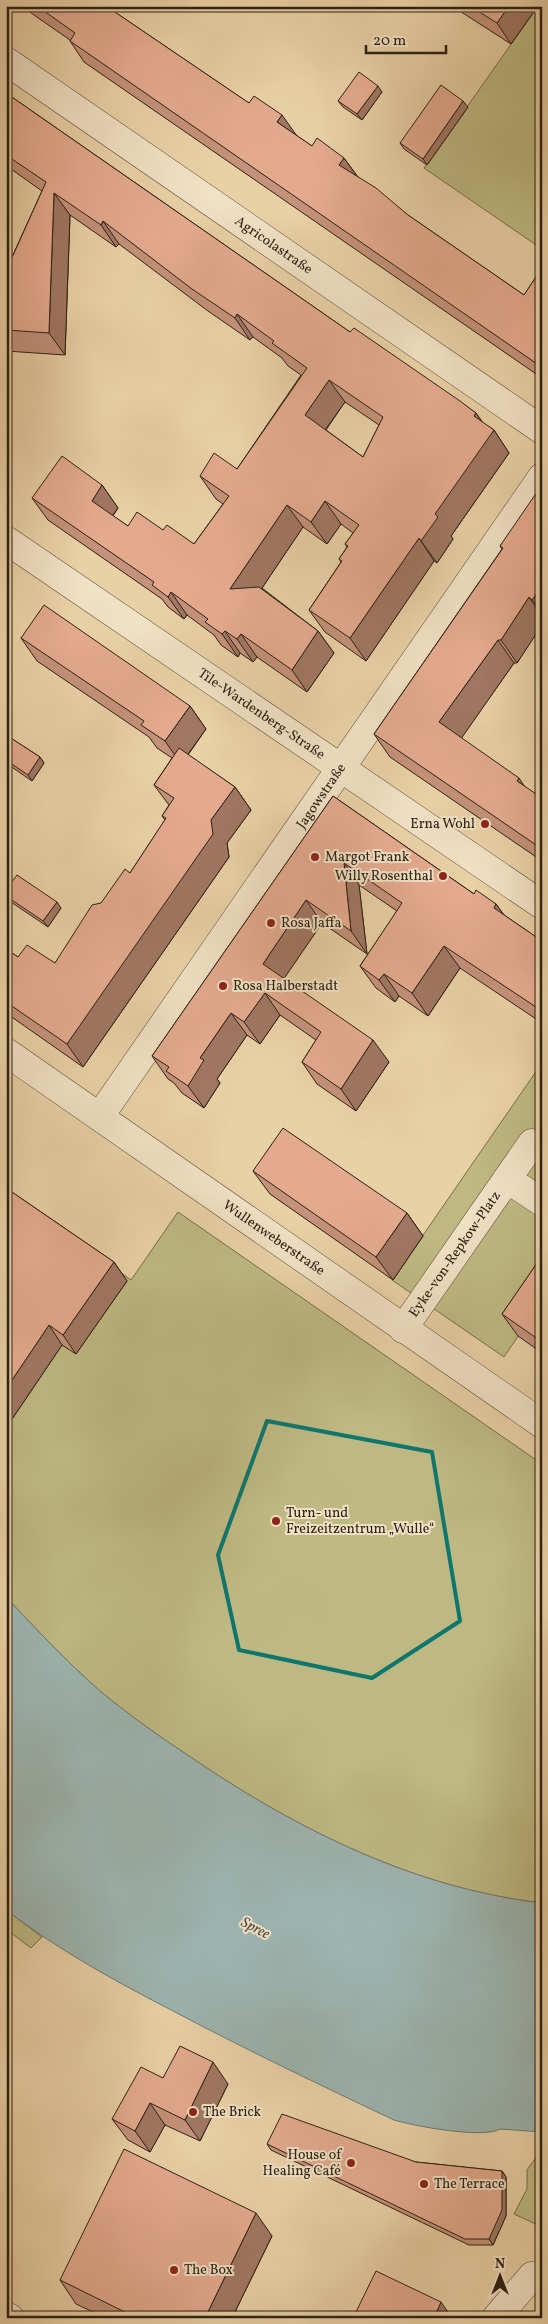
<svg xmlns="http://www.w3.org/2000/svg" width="548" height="2324" font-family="Vollkorn,serif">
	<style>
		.green { fill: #beb982; stroke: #766c4b }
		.water { fill: #9cb5b1; stroke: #707972 }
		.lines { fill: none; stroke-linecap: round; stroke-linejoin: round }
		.minor-casing { stroke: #5c4c38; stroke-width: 29 }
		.minor { stroke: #f1e1c5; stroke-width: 28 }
		.wall { fill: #c4927a; stroke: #2d2014; fill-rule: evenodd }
		.shaded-wall { fill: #a07763; stroke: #2d2014 }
		.building { fill: #e4aa8e; stroke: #2d2014; fill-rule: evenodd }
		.marked { fill: none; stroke: #0f766e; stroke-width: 4; stroke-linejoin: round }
		.poi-dot { fill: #8f2418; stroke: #f1e1c5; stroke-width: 2 }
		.labels { text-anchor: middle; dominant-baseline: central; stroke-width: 4; stroke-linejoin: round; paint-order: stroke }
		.street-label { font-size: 14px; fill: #2d2014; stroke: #f1e1c5 }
		.poi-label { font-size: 14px; fill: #2d2014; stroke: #f1e1c5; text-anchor: start }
		.water-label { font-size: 15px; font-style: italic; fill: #4e4d43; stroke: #f1e1c5 }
	</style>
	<rect width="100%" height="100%" fill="#e9d1a6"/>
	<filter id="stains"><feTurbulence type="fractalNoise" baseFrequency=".004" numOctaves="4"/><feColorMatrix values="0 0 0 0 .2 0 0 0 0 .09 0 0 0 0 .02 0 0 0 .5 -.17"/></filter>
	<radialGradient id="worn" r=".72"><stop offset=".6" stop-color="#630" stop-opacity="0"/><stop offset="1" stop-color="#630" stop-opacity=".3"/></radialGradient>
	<path class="green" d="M538 6H542V249L424 168Z
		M542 1063V1301L504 1357 392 1280Z
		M6 1191 131 1280 178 1212 542 1464V1903C415 1888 300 1831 195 1760 163 1739 130 1716 100 1691 67 1662 36 1629 6 1597Z
		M6 1910 42 1937 31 1948 6 1929Z
		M542 2149V2227L514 2214 527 2189V2170Z"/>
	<path class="water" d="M6 1597C36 1629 67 1662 100 1691 130 1716 163 1739 195 1760 300 1831 415 1888 542 1903V2132L500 2129C483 2139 414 2126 394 2120 320 2085 247 2050 175 2012 115 1981 60 1951 6 1910Z"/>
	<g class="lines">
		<g class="minor-casing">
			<g id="minor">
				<path id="s1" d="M6 61 542 430"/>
				<path id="s2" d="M6 540 542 905"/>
				<path id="s3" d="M6 1052 542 1424"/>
				<path id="s4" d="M100 1116 542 477"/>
				<path d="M507 1179 542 1202"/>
				<path id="s5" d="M403 1329 532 1143 542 1150"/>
				<path d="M6 2316 10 2318"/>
				<path d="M496 2318 532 2276"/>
			</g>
		</g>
		<use href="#minor" class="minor"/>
	</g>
	<path class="wall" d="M21 6H106L312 146 344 158 358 177 408 215 524 295 542 268V378L84 62 70 41V40Z
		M452 6H538L511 44Z
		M382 92 362 120 343 107 338 101Z
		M6 93 350 332 476 413 483 423 494 430 509 453 451 536 453 539 437 563 434 561 366 661 325 632 309 610 341 562 339 559 347 547 345 544 353 533 341 524 327 544 303 527 262 588 318 631 334 653 307 692 257 657 253 662 240 653 238 657 221 645 214 635 187 615 184 619 168 607 162 599 48 520 32 498 102 485 118 508 113 516 128 526 163 530 194 544 223 504 216 499 200 476 237 469 301 375 288 366 282 358 253 337 250 340 208 311 119 244 116 247 70 215 65 355 6 351ZM11 169 42 191 7 268ZM345 402 379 425 363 457 326 430Z
		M468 107 427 165 404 149 400 143Z
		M542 492V625L517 663H514L461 738 524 787 542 798V861L390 757 374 734 502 549 500 546Z
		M21 638 190 706 206 729 188 755 235 787 251 810 227 843 229 857 83 1067 6 1013V949L18 957 55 963 101 903 130 873 165 820 162 816 169 805 154 785 172 758 157 748 149 737 37 661Z
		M6 735 40 757 44 763 32 781 6 763Z
		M333 796 474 894 496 904 504 915 542 941V1023L460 968 428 1016 399 996 395 1002 376 988 360 966 397 911 359 885 367 954 322 923 284 978 389 1062 356 1111 317 1084 302 1062 316 1040 280 1015 260 1044 247 1035 217 1079 220 1083 204 1108 182 1093 174 1083 168 1079 152 1056Z
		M6 890 61 908 48 927 8 900 6 898Z
		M253 1171 407 1213 423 1236 393 1280 270 1194Z
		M6 1188 114 1262 127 1281 76 1354 62 1345 6 1428Z
		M542 1256V1353L518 1336 502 1314Z
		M163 2078 228 2084 200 2141 165 2125 150 2152 128 2140 112 2119Z
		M267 2144 416 2162 502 2171 506 2177V2216L493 2245H469L271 2150Z
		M272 2236 232 2318H106L76 2304 60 2280Z"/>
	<path class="shaded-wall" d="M509 6H538L511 44 497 23Z
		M378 86 382 92 362 120 357 114Z
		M463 101 468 107 427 165 423 159Z
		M282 115 297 136 277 122Z
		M344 158 359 179 339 165Z
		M6 163 11 169 6 303Z
		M54 193 70 215 65 355 49 333Z
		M103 221 119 244 116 247 101 225Z
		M237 314 253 337 250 340 235 318Z
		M329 380 345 402 320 437 305 415Z
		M476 413 491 434 494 430 509 453 451 536 453 539 437 563 421 541 435 514 474 416Z
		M102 485 118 508 107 523 92 501Z
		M325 501 341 524 327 544 311 522Z
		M287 505 303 527 246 612 230 589Z
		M419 538 434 561 366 661 350 638Z
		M542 586V613L532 600Z
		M171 592 187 615 184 619 168 597Z
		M529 597 542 616V625L517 663 501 640Z
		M225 631 240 653 238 657 222 634Z
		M318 631 334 653 307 692 292 670Z
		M241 634 257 657 253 662 237 639Z
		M498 640 514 663 456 746 439 722Z
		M190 706 206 729 181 764 165 741Z
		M40 757 44 763 32 781 28 775Z
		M519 778 535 802 517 781Z
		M235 787 251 810 227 843 229 857 83 1067 67 1044 211 820Z
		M344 863 359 885 367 954 351 931Z
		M306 900 322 923 279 986 263 964Z
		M57 902 61 908 48 927 43 921Z
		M496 904 512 926 494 908Z
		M444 946 460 968 428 1016 412 993Z
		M384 974 399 996 395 1002 379 980Z
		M265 993 280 1015 260 1044 244 1022Z
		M231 1013 247 1035 217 1079 220 1083 204 1108 188 1086 200 1058Z
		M373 1040 389 1062 356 1111 341 1089Z
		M407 1213 423 1236 393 1280 376 1257Z
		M114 1262 127 1281 76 1354 63 1335Z
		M49 1325 62 1345 6 1428V1389Z
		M213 2062 228 2084 200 2141 185 2120Z
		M150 2103 165 2125 150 2152 135 2131Z
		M502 2171 506 2177V2216L493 2245 489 2239Z
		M256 2213 272 2236 232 2318H205Z
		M441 2302 452 2318H434Z"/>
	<path class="building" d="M37 6H106L249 103 254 96 282 115 277 122 312 146 317 138 344 158 339 165 376 188 408 215 524 295 542 268V364L540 366 70 41 75 33Z
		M470 6H509L497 23Z
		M359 72 378 86 357 114 338 101Z
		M441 85 463 101 423 159 400 143Z
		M6 93 350 332 354 328 460 401 476 413 474 416 494 430 435 514 438 517 421 541 419 538 350 638 309 610 342 561 339 559 348 546 345 544 359 525 325 501 311 522 287 505 230 589 259 587 318 631 292 670 241 634 237 639 225 631 222 634 205 622 208 619 171 592 168 597 152 585 154 582 32 498 62 456 102 485 92 501 128 526 137 512 163 530 167 525 194 544 229 496 200 476 214 453 237 469 307 368 272 343 274 341 237 314 235 318 192 289 103 221 101 225 54 193 49 333 6 330V271L46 182 6 155ZM329 380 383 417 363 457 305 415Z
		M537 492 541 494 542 492V586L532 600 529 597 501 640H498L439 722 519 778 517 781 542 798V849L374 734 503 548 500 546Z
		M44 605 190 706 165 741 141 725 144 721 21 638Z
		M6 735 40 757 28 775 6 760Z
		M179 748 235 787 211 820 213 834 67 1044 6 1002V949L18 957 27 945 55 963 92 905 101 903 125 869 130 873 166 818 162 816 174 798 154 785Z
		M333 796 474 894 476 890 496 904 494 908 542 941V1011L444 946 412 993 384 974 379 980 360 966 402 903 344 863 351 931 306 900 263 964 373 1040 341 1089 302 1062 321 1032 265 993 244 1022 231 1013 200 1058 204 1060 188 1086 166 1071 169 1067 152 1056Z
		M17 875 57 902 43 921 6 896V890Z
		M283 1128 407 1213 376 1257 253 1171Z
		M6 1188 114 1262 63 1335 49 1325 6 1389Z
		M542 1256V1342L502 1314Z
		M180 2046 213 2062 185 2120 150 2103 135 2131 112 2119 141 2067 163 2078Z
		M282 2114 416 2162 502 2171V2210L489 2239H465L267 2144Z
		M124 2149 256 2213 205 2318H137L60 2280Z
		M376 2271 441 2302 434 2318H353Z"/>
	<path class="marked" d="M267 1421 432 1452 460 1621 372 1678 239 1650 218 1555Z"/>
	<g class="poi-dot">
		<circle cx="485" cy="824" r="5"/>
		<circle cx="315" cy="857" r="5"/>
		<circle cx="443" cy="876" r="5"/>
		<circle cx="271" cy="923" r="5"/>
		<circle cx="223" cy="986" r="5"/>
		<circle cx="276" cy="1521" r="5"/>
		<circle cx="193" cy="2112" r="5"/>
		<circle cx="351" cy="2163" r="5"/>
		<circle cx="424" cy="2184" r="5"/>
		<circle cx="174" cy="2270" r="5"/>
	</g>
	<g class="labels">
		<g class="street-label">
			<text stroke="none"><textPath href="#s1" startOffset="325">Agricolastraße</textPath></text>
			<text stroke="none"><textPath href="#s2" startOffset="309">Tile-Wardenberg-Straße</textPath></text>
			<text stroke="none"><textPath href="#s4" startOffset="389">Jagowstraße</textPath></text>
			<text stroke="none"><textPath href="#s3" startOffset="326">Wullenweberstraße</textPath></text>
			<text stroke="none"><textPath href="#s5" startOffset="91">Eyke-von-Repkow-Platz</textPath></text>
		</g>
		<g class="poi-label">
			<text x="475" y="824" text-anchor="end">Erna Wohl</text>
			<text x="325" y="857">Margot Frank</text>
			<text x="433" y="876" text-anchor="end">Willy Rosenthal</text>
			<text x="281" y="923">Rosa Jaffa</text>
			<text x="233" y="986">Rosa Halberstadt</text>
			<text x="286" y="1513">Turn- und<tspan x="286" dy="16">Freizeitzentrum „Wulle“</tspan></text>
			<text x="203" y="2112">The Brick</text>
			<text x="341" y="2155" text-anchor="end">House of<tspan x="341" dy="16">Healing Café</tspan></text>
			<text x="434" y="2184">The Terrace</text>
			<text x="184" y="2270">The Box</text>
		</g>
		<g class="water-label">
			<text transform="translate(255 1929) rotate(28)">Spree</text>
		</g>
	</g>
	<rect width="548" height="2324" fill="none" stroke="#e9d1a6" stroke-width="25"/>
	<rect x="8" y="8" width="533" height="2309" fill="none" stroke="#2d2014" stroke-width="2.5"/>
	<rect x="12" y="12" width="523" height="2299" fill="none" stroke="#2d2014"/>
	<g transform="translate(500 2276)" stroke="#f1e1c5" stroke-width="4" paint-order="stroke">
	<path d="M0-4L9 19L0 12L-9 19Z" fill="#2d2014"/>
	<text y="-8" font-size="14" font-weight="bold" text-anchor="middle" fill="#2d2014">N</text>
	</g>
	<path d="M366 45v8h80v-8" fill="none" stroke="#2d2014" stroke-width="2.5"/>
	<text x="373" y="45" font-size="15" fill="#2d2014" stroke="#f1e1c5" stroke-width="4" paint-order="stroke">20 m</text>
	<rect width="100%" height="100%" filter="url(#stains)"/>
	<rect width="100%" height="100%" fill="url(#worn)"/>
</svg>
